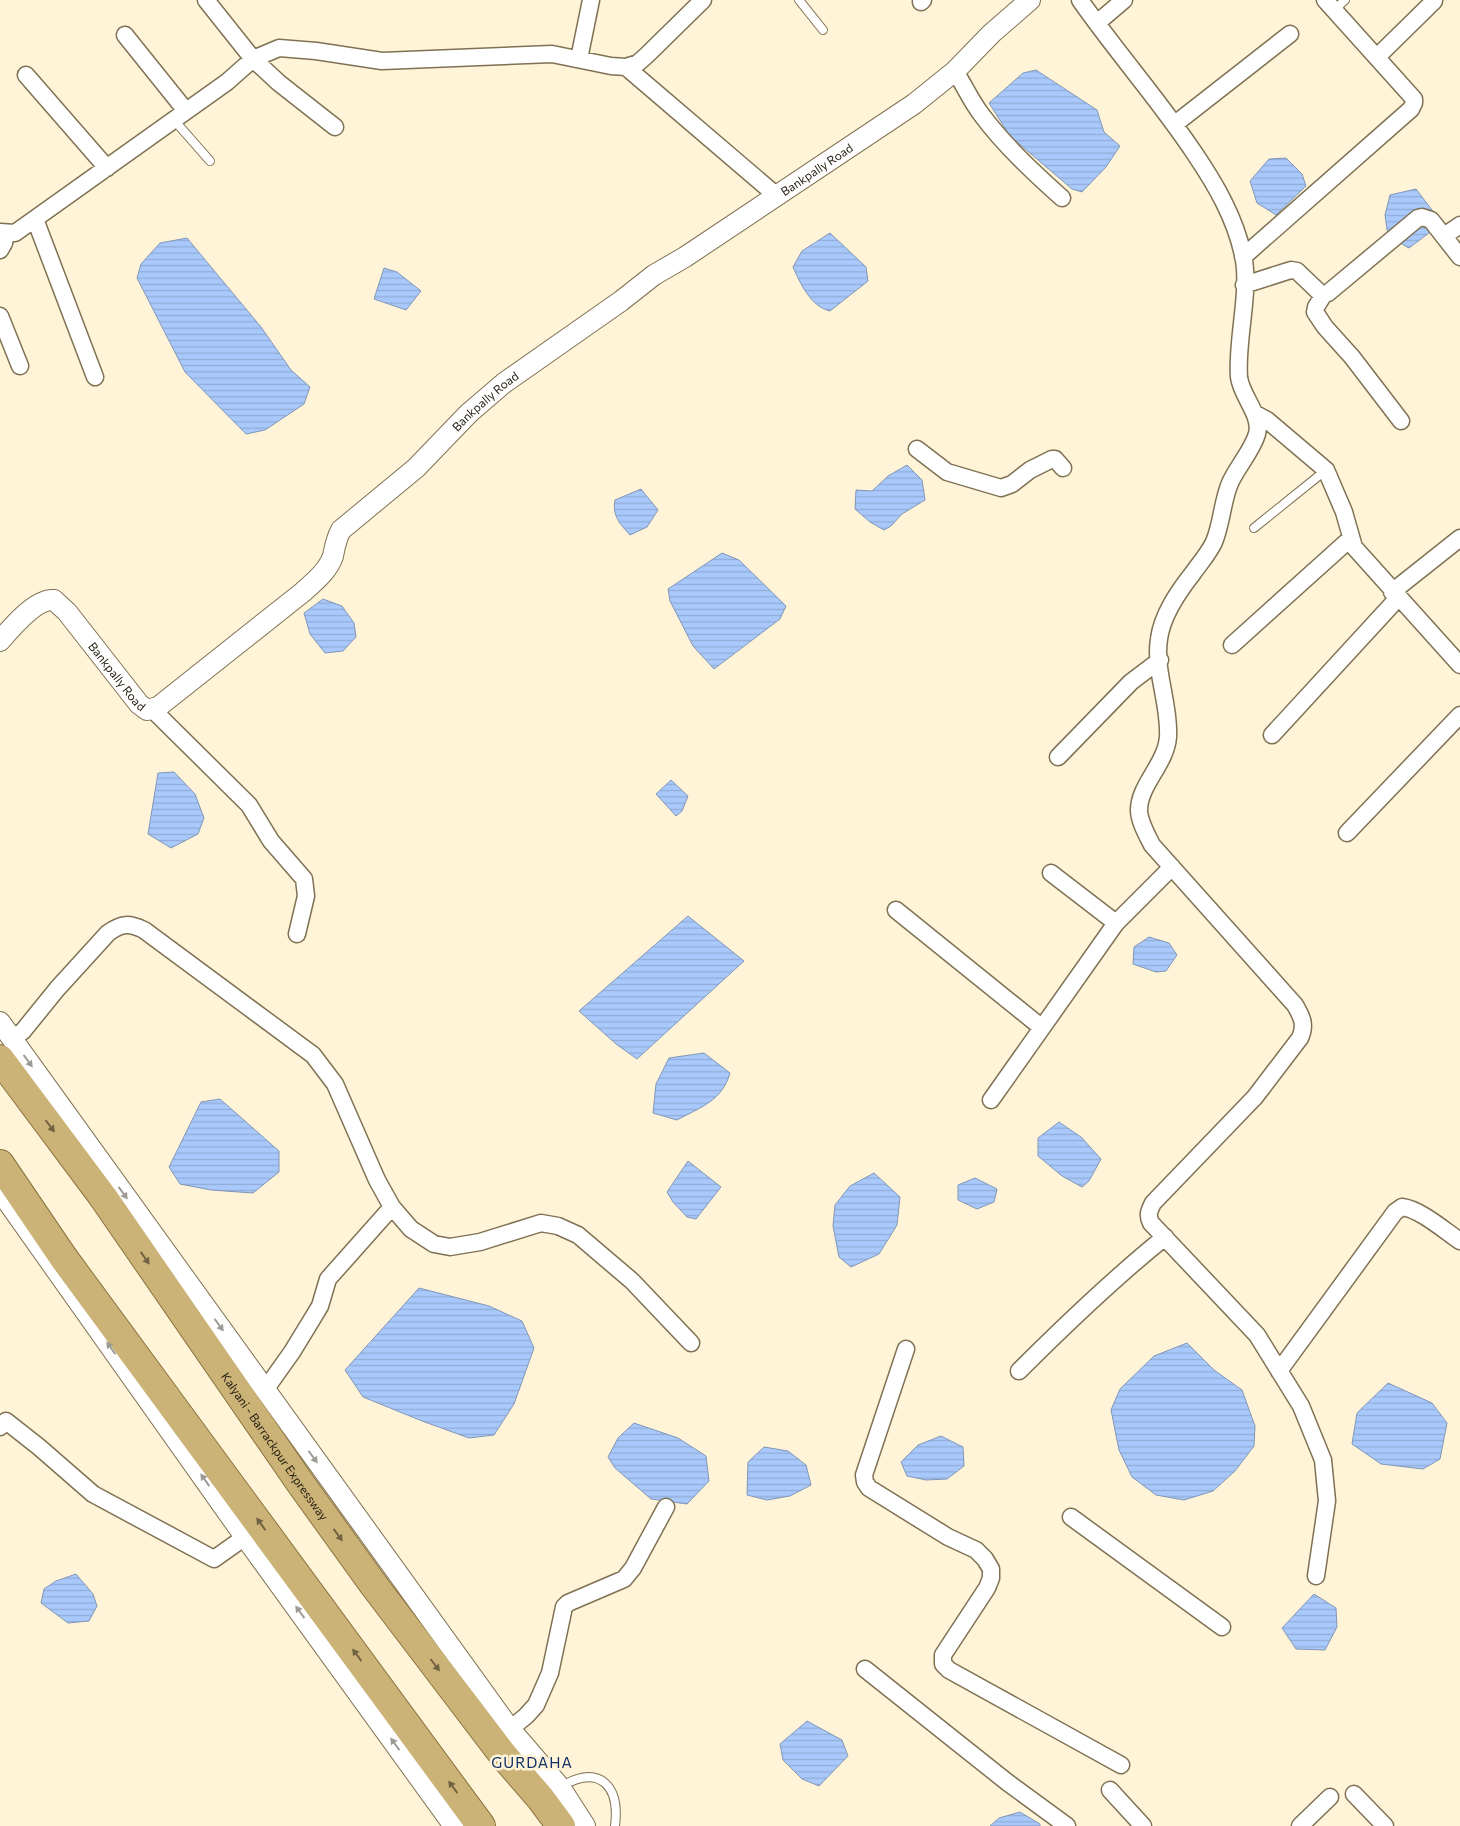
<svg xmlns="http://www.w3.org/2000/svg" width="1460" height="1826" font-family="Commissioner,sans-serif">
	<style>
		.water { fill: url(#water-rules); stroke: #8297b7 }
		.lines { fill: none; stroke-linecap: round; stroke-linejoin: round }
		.service-casing { stroke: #7f7253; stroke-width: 10 }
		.minor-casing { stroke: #7f7253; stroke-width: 19 }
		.tertiary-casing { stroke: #7f7253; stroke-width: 22 }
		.trunk-casing { stroke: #89733e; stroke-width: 30 }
		.service { stroke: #fff; stroke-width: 8 }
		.minor { stroke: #fff; stroke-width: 16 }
		.tertiary { stroke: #fff; stroke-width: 20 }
		.trunk { stroke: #cbb276; stroke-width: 28 }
		.oneway { fill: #9e9b96 }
		.oneway2 { fill: #716241 }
		.labels { text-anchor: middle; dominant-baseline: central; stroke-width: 5; stroke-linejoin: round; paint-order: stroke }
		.street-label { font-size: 12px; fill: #272115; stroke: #fff3d8 }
		.quarter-label { font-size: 15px; letter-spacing: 1px; fill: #103166; stroke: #fff3d8 }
	</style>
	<defs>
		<pattern id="water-rules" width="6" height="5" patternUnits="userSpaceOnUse" patternTransform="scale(1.25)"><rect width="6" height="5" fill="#a9c9fc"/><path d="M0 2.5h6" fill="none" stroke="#91acd7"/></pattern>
	</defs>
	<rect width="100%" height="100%" fill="#fff3d8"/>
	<path class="water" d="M1036 70 1097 110 1104 132 1120 146 1106 167 1082 192 1072 189 1010 136 989 103 1023 73Z
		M1286 158 1302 174 1306 186 1276 215 1257 203 1250 181 1269 159Z
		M1416 189 1438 218 1433 230 1409 248 1388 236 1385 215 1390 195Z
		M830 233 866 267 868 281 830 311C811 307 800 283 793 267L802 251Z
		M187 238 261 327 291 370 310 387 304 404 265 430 246 434 185 372 137 278 141 264 160 243Z
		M384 268 397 272 421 291 406 310 374 299Z
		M907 465 922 480 925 500 902 514 891 526 884 530 870 522 855 509 856 490 872 491 888 476Z
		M641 489 658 510 647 527 630 535C620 524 612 516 615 500Z
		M722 553 739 560 786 606 780 619 714 669 693 646 670 601 668 589Z
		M323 599 342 606 354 623 356 637 343 651 325 653 310 634 304 613Z
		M174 772 195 794 204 818 198 834 171 848 148 834 158 773Z
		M671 780 688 796 682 811 676 816 656 794Z
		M688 916 744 961 637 1059 616 1044 579 1011Z
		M1149 937 1169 943 1177 955 1166 971 1156 972 1133 964 1134 947Z
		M704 1053 730 1073C722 1101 701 1107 677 1120L653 1113 656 1084 669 1058Z
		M220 1099 279 1151V1172L253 1193 211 1190 180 1184 169 1167 201 1102Z
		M1059 1122 1081 1137 1101 1159 1089 1181 1082 1187 1062 1176 1038 1156V1138Z
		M688 1161 721 1187 696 1219 687 1217 673 1202 667 1192Z
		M874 1173 900 1197 897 1225 879 1254 851 1267 839 1257 833 1226 835 1205 850 1186Z
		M975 1178 997 1189 994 1202 977 1209 958 1200V1185Z
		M419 1288 489 1306 522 1321 534 1348 514 1404 494 1435 469 1438 422 1421 363 1397 345 1370Z
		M1187 1343 1214 1370 1242 1390 1255 1426 1254 1446 1235 1471 1213 1491 1184 1500 1156 1495 1132 1477 1119 1450 1111 1410 1120 1389 1154 1356Z
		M1388 1383 1432 1403 1447 1423 1440 1459 1423 1469 1381 1464 1352 1444 1357 1413Z
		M634 1423 678 1438 706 1456 709 1481 687 1504 651 1499 615 1468 608 1457 618 1438Z
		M941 1436 963 1447 964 1466 947 1479 926 1480 907 1476 901 1462 918 1445Z
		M764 1447 788 1451 806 1465 811 1485 790 1496 767 1500 747 1495 748 1462Z
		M76 1574 93 1594 97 1606 89 1621 68 1623 41 1603 44 1589 56 1581Z
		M1314 1594 1336 1608 1337 1627 1325 1650 1296 1649 1282 1628Z
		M807 1721 842 1740 848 1756 819 1786 802 1779 783 1760 780 1744Z
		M1020 1812 1040 1824V1826H990L999 1818Z"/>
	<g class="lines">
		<g class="service-casing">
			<path id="service" d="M799 0 823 30
				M1334 10 1345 0
				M174 120 210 161
				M1254 528 1326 470
				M562 1786C600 1764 620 1786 615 1826"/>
		</g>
		<g class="minor-casing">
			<path id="minor" d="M206 0 253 59 279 83 335 127
				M1080 0C1117 53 1160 101 1195 154 1216 185 1235 218 1243 255 1251 291 1236 340 1239 377 1241 396 1262 415 1257 434 1252 451 1237 467 1230 483 1222 502 1222 523 1214 542 1209 553 1200 563 1193 573 1178 592 1162 615 1159 639 1154 671 1170 704 1168 737 1166 764 1139 785 1139 810 1139 821 1147 835 1152 845L1295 1005C1302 1017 1306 1025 1300 1038L1255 1097 1153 1203C1149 1211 1147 1215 1151 1223L1257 1335 1301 1406 1323 1460 1327 1501 1316 1576
				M921 2 923 0
				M1097 23 1124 0
				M125 35 186 111
				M1377 57 1434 1
				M579 59 591 0
				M626 67 777 196
				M955 71C964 85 971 101 981 114 1004 145 1033 172 1062 198
				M26 75 107 168
				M1175 124 1290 34
				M35 219 95 377
				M0 232 15 233 227 82 253 59 279 48 316 51 382 61 552 54 611 66 626 67 638 63 647 55 703 0
				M1444 236 1460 225
				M0 250 4 243 6 234
				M1243 257 1411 109 1414 103V99L1325 0
				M1244 285 1291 270 1297 271 1320 293 1324 294 1328 293 1418 218 1422 217 1431 220 1460 257
				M1324 294 1316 307 1315 312 1325 327 1352 357 1401 421
				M0 316 20 366
				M1254 413 1267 420 1326 470 1344 512 1354 547 1460 665
				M917 449 947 472 1001 488 1012 484 1030 470 1052 459H1055L1063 468
				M1392 592 1460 538
				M1232 645 1351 538
				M152 709 249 805 271 841 304 879 306 896 297 934
				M1272 735 1398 598
				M1058 757 1131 682 1160 660
				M1347 833 1460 715
				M1051 873 1116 923
				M896 910 1041 1027
				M12 1039 23 1031 57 989 108 933C122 923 129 923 144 930L313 1055 335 1084 377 1180 392 1207 411 1229 434 1244 450 1247 480 1242 541 1223 558 1226 578 1235 632 1281 691 1343
				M991 1100 1116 923 1172 867
				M906 1349 864 1475 865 1482 869 1488 948 1537 976 1550 985 1559 991 1569V1578L987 1588 943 1655V1664L949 1670 1121 1765
				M1019 1371C1066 1324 1113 1279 1165 1237
				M1279 1371 1395 1212 1402 1207C1420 1209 1445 1231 1460 1241
				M265 1390 292 1352 314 1316 320 1306 328 1279 392 1207
				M0 1427 6 1421 39 1447 93 1494 214 1559 245 1537
				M1071 1517 1222 1627
				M865 1669 1007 1782 1067 1826
				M510 1729 526 1716 536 1705 550 1673 564 1607 568 1603 624 1579 633 1568 666 1507
				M1110 1790 1143 1826
				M1354 1794 1385 1826
				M1300 1826 1330 1797"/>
		</g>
		<g class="tertiary-casing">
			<g id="tertiary">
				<path id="s1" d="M0 641C11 628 36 598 54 600L67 612 139 704 147 710 158 707 303 592C314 582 328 571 333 556 335 546 336 539 341 530L416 468 469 413 504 383 621 301 654 275 685 257 914 104 955 71 992 33 1030 0"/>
				<path d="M0 1022 510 1729 560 1787 585 1826"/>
				<path d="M0 1191 245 1537 454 1826"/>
			</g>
		</g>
		<g class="trunk-casing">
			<g id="trunk">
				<path id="s2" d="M0 1059 103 1197 301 1484 373 1584 503 1755 541 1799 561 1826"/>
				<path d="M0 1164 63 1257 481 1826"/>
			</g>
		</g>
		<use href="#service" class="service"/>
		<use href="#minor" class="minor"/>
		<use href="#tertiary" class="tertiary"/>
		<use href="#trunk" class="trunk"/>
	</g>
	<defs><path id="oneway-solid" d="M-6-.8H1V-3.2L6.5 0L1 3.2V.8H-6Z" transform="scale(1.25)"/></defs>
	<g class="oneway">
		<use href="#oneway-solid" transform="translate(28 1061) rotate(54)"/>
		<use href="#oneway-solid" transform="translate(123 1193) rotate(54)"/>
		<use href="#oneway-solid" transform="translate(219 1325) rotate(54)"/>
		<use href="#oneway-solid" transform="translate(111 1348) rotate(-125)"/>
		<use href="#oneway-solid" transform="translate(313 1457) rotate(54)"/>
		<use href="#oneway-solid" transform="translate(205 1480) rotate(-125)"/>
		<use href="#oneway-solid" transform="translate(300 1612) rotate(-126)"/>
		<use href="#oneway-solid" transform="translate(395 1744) rotate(-126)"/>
	</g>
	<g class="oneway2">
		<use href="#oneway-solid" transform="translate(50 1126) rotate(53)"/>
		<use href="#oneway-solid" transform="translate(145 1258) rotate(55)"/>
		<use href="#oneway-solid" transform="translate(261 1524) rotate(-126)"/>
		<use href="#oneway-solid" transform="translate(338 1535) rotate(54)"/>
		<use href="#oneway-solid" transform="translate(357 1655) rotate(-126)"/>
		<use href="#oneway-solid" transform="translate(435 1665) rotate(53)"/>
		<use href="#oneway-solid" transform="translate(453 1787) rotate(-126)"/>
	</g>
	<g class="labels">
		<g class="street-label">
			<text stroke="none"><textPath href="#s1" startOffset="1084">Bankpally Road</textPath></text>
			<text stroke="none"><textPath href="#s1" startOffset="679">Bankpally Road</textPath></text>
			<text stroke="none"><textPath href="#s1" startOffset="169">Bankpally Road</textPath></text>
			<text stroke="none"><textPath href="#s2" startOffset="475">Kalyani - Barrackpur Expressway</textPath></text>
		</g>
		<g class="quarter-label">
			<text x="532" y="1762">GURDAHA</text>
		</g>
	</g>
</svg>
